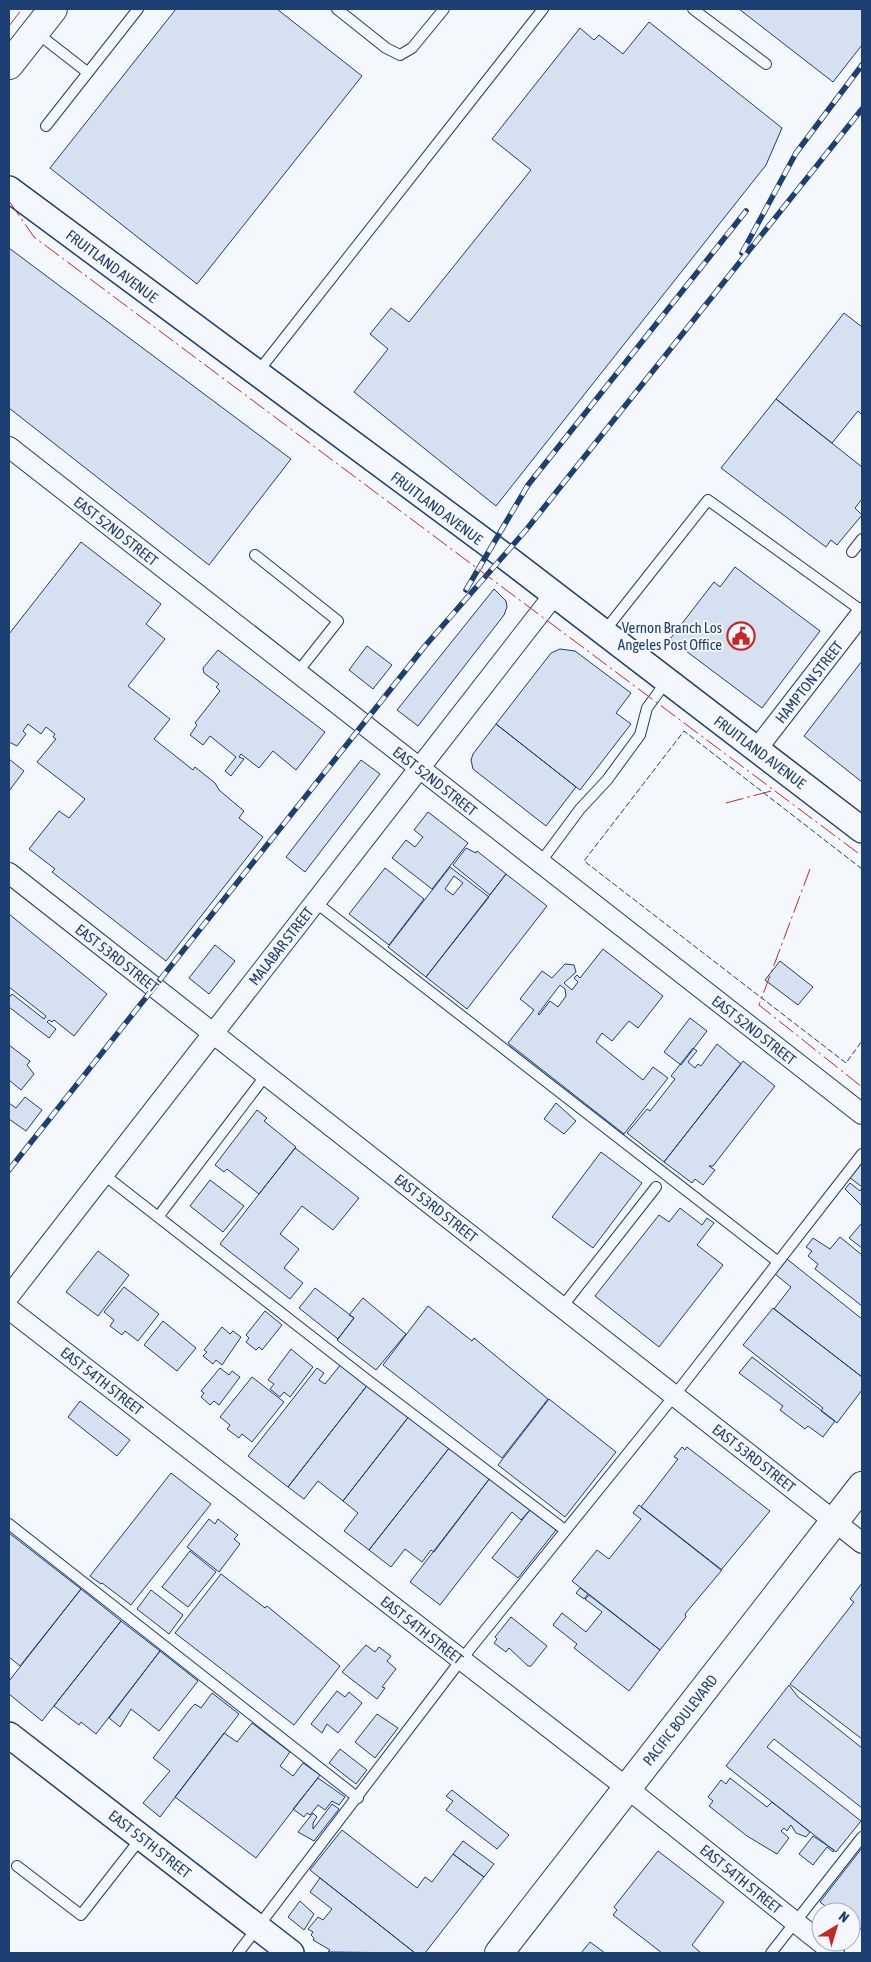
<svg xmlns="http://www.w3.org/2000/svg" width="871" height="1962" font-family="'Asap Condensed',sans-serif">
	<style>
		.building { fill: #d5e0f0; stroke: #1d3f73; fill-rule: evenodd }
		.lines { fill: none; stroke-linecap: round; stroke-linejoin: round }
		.service-casing { stroke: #1d3f73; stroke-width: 12 }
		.minor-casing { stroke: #1d3f73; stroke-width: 22 }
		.tertiary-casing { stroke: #1d3f73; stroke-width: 28 }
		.secondary-casing { stroke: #1d3f73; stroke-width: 30 }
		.primary-casing { stroke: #1d3f73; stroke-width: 30 }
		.service { stroke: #f4f7fb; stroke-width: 10 }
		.minor { stroke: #f4f7fb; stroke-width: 20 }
		.tertiary { stroke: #f4f7fb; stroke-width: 25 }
		.secondary { stroke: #f4f7fb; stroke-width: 28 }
		.primary { stroke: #f4f7fb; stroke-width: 28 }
		.rail-casing { stroke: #1d3f73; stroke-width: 5.5 }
		.rail { stroke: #f4f7fb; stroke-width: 4; stroke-dasharray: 11; stroke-linecap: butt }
		.fence { stroke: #1d3f73; stroke-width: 1; stroke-dasharray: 6 2.5; stroke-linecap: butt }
		.power { stroke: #c62828; stroke-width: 1; stroke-dasharray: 18 4 2.5 4; stroke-linecap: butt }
		.labels { text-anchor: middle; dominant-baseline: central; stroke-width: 4; stroke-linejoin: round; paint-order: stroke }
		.street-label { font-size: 15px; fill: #1d3f73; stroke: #f4f7fb }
		.poi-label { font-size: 15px; fill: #1d3f73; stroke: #f4f7fb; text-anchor: end }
	</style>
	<rect width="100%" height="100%" fill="#f4f7fb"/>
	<path class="building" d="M176 9H277L362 76 197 284 50 168Z
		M739 9H862V45L833 82Z
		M649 22 782 128 766 165 496 506 354 392 388 349 370 334 391 308 409 322 531 170 492 139 580 28 594 40 599 35 623 54Z
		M9 248 291 459 209 565 9 408Z
		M844 313 862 327V415L858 411 832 443 776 399Z
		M776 399 862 467V499L855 508 862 515 837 545 831 540 826 547 721 468Z
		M81 542 161 604 146 624 165 639 128 686 170 719 154 739 193 770 195 767 215 783 219 790 244 811 239 818 263 837 166 961 52 872 55 869 29 849 59 811 69 818 85 799 37 762 56 739 53 737 55 734 46 727 41 734 28 724 23 731 26 734 17 746 9 742V634Z
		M735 567 820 631 762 708 670 639 714 582 720 587Z
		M494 589 506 601 507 607 504 615 418 726 397 710Z
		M367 646 392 665 373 689 349 670Z
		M560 649 575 651 631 693 616 713 631 724 580 790 496 724 551 653Z
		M218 650 325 732 296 770 273 751 259 768 241 754 239 757 244 759 231 776 225 771 236 757 210 736 203 745 190 735 197 725 195 723 220 691 216 687 219 684 204 673 203 668Z
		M862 661V782L804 736Z
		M496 724 576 787 546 826 473 769 471 760 473 754Z
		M9 759 24 771 9 791Z
		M361 760 380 774 305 872 286 857Z
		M428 812 468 843 432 889 392 858 406 840 415 847 423 837 414 830Z
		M466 848 476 853 477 851 506 874 490 895 453 865Z
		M450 867 489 897 426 977 388 947ZM454 876 463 883 453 895 445 889Z
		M385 868 424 899 389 945 349 914Z
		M506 874 547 906 467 1009 426 977Z
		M9 914 107 994 74 1036 54 1020 52 1022 49 1020 47 1022 56 1029 49 1038 9 1007V998L12 994 44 1019 46 1016 9 987Z
		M215 945 235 961 209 994 189 978Z
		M603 949 663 996 638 1028 629 1021 612 1041 602 1033 596 1042 643 1080 653 1067 668 1078 624 1134 508 1043 534 1010 520 999 542 971 552 978 565 964 574 965 576 972 564 983 572 990 578 982 574 978 577 975 580 978ZM560 985 565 989 566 996 558 1007 550 1001 539 1015 538 1014Z
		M780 961 813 987 798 1005 765 980Z
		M690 1018 707 1031 681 1065 664 1052Z
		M717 1044 741 1064 664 1162 627 1133 647 1109 650 1111 675 1079 671 1076 693 1048 697 1051 688 1062 695 1068 698 1064 701 1066Z
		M9 1045 30 1061 27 1065 34 1074 21 1090 9 1080Z
		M743 1061 775 1086 713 1166H709L715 1170 703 1185 695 1179 692 1183 664 1162Z
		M25 1097 42 1110 26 1131 9 1119V1103L16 1108Z
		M556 1103 576 1121 564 1134 544 1119Z
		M257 1110 267 1118 264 1121 296 1147 259 1194 227 1169 224 1172 215 1165Z
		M295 1148 359 1198 333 1230 302 1206 280 1234 299 1249 284 1268 303 1283 290 1299 220 1244Z
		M601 1152 642 1183 593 1248 552 1217Z
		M862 1161V1187L849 1177Z
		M210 1180 244 1206 223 1232 190 1206Z
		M850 1183 860 1191 862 1188V1206L845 1189Z
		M680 1208 702 1225 707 1218 714 1223 697 1245 723 1265 659 1347 595 1296 659 1215 669 1222Z
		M862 1223V1248L849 1238Z
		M840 1237 862 1255V1306L815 1269 818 1264 808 1256 812 1251 806 1247 813 1238 830 1249Z
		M98 1251 129 1275 98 1316 66 1292Z
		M787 1259 862 1319V1377L774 1309 791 1287 775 1274Z
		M124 1287 159 1314 138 1341 125 1331 122 1335 110 1326 114 1320 104 1312Z
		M315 1288 354 1318 338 1339 299 1308Z
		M363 1298 406 1334 376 1370 337 1340 354 1318 349 1315Z
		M428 1306 472 1341 474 1338 548 1399 502 1458 383 1365Z
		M773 1308 862 1377V1390L837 1423 821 1411 823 1408 743 1345Z
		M265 1311 282 1325 262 1350 259 1347 256 1350 246 1342 249 1338 246 1335Z
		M163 1321 196 1348 177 1371 144 1345Z
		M222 1327 230 1334 233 1331 241 1337 222 1365 216 1360 213 1364 203 1356 207 1352 204 1350Z
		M291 1349 313 1367 290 1397 284 1392 280 1397 270 1389 274 1384 268 1380Z
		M752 1357 835 1421 823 1437 808 1426 805 1429 780 1410 783 1406 739 1373Z
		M342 1363 369 1383 288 1487 248 1456 317 1368 324 1373 319 1380 325 1384Z
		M220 1368 229 1375 232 1371 240 1377 219 1405 214 1401 210 1405 201 1397 204 1393 201 1391Z
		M252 1377 284 1402 252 1442 242 1434 239 1438 227 1429 230 1425 220 1417Z
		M369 1383 410 1415 343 1501 318 1481 304 1499 288 1487Z
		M549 1399 616 1452 565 1517 498 1465Z
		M80 1401 130 1440 117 1456 68 1417Z
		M410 1415 450 1447 369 1550 344 1531 358 1513 343 1501Z
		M450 1447 490 1478 434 1552 431 1550 422 1562 405 1549 391 1567 369 1550Z
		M682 1447 685 1450 687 1447 770 1511 721 1570 641 1507 678 1459 674 1457Z
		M171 1473 211 1504 131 1605 102 1583 101 1584 90 1576Z
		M490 1478 530 1510 521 1520 512 1512 440 1605 410 1582Z
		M639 1505 722 1570 685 1614 686 1617 660 1650 572 1581 597 1550 609 1559 641 1519 633 1513Z
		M530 1510 556 1530 518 1578 492 1558Z
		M209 1519 215 1524 218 1519 238 1535 234 1539 240 1544 219 1572 187 1547Z
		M9 1533 81 1589 20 1666 9 1657Z
		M190 1551 216 1572 188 1607 162 1587Z
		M221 1574 265 1608 267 1606 340 1666 294 1725 175 1633Z
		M862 1583V1739L790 1684 854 1602 850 1599Z
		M580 1588 588 1594 584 1599 576 1593Z
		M81 1589 121 1621 42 1721 9 1694V1681Z
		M151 1590 183 1615 169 1634 137 1609Z
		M589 1595 660 1650 629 1691 574 1648 577 1644 553 1625 562 1613 586 1632 602 1612 585 1599Z
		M511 1617 547 1646 531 1666H528L509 1648 506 1652 494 1643 497 1639 495 1637Z
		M121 1621 160 1651 96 1734 81 1722 79 1725 54 1706Z
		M366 1645 375 1652 379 1647 391 1656 387 1661 396 1669 382 1687 385 1688 377 1699 342 1672Z
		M160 1651 198 1681 159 1731 131 1709 120 1727 109 1718Z
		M789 1685 798 1697 862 1748V1808L774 1739 767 1747 861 1821 836 1852 726 1766Z
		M337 1691 345 1697 349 1692 362 1703 338 1733 327 1724 322 1733 311 1724Z
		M212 1693 239 1714 160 1817 143 1803 170 1771 153 1758 191 1708 195 1704 201 1708Z
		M377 1714 398 1728 375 1758 355 1742Z
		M252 1723 290 1752 280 1766 293 1776 303 1763 320 1775 256 1858 175 1797 224 1733 237 1742Z
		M340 1749 367 1770 356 1784 329 1763Z
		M318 1778 345 1797 339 1805 332 1801 325 1810 318 1805 310 1815 307 1813 304 1817 293 1809Z
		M730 1778 767 1807 772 1802 810 1832 806 1837 796 1833 791 1825 787 1831 784 1828 781 1831 789 1838 777 1854 747 1836 709 1806 713 1801 708 1797 721 1780 726 1784Z
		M452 1790 509 1835 497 1849 446 1810 453 1801 446 1796Z
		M332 1804 339 1809 314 1841 298 1832 313 1813 317 1817 313 1823V1829Z
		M342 1830 417 1888 425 1877 432 1882 453 1854 484 1877 425 1953H415L310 1870Z
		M813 1836 834 1850 833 1852 827 1847 813 1865 799 1854Z
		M463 1841 494 1864 484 1877 453 1854Z
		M862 1848V1927L857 1933 851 1928V1912H833L820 1902Z
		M658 1851 724 1902 692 1945 700 1952 699 1953H662L613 1915 617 1910 614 1907Z
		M320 1878 415 1953 328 1952 330 1950 313 1940 314 1938 311 1935 313 1932 308 1929 318 1917 323 1920 332 1909 310 1892Z
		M300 1901 314 1914 304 1930 288 1917Z
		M590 1942 605 1953H581Z"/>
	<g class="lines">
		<g class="service-casing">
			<path id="service" d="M337 9 386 48 400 55 412 48 444 9
				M693 9 766 64
				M37 33 87 72
				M46 126 138 9
				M257 373 543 9
				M852 552 862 539
				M255 555 338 621 297 673
				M603 633 708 500 862 611
				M540 863 580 809 607 780 640 735 647 708 666 682
				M315 902 777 1261
				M103 1174 366 1379 565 1530
				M158 1217 266 1075
				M562 1307 656 1187
				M9 1524 358 1798
				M17 1866 81 1915 141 1838
				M238 1953 461 1660 674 1396 862 1154
				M771 1953 862 1837"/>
		</g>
		<g class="minor-casing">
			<path id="minor" d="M9 447 862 1114
				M756 750 862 613
				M9 873 862 1543
				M9 1296 554 595
				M9 1309 627 1788 834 1953"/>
		</g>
		<g class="tertiary-casing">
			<path id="tertiary" d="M9 189 503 555 862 830
				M9 1735 291 1953"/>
		</g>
		<g class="secondary-casing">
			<path id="secondary" d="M9 65 53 9"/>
		</g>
		<g class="primary-casing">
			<path id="primary" d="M499 1953 862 1486"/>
		</g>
		<use href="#service" class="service"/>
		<use href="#minor" class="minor"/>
		<use href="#tertiary" class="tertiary"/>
		<use href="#secondary" class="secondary"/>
		<use href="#primary" class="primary"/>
		<g class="rail-casing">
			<path id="rail" d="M742 253 796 153 862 65
				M466 590 528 485 746 211
				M9 1170 425 646 526 530 862 109"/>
		</g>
		<use href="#rail" class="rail"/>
		<path class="fence" d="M862 869 684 731 584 861 846 1063 862 1041"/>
		<path class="power" d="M9 26 22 9
			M9 201 34 237 862 856
			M726 803 775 790
			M810 869 759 1005 862 1087"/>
	</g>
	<defs>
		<g id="civic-ring" transform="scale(1.4375)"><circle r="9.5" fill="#f4f7fb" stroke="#c62828" stroke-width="1.5"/><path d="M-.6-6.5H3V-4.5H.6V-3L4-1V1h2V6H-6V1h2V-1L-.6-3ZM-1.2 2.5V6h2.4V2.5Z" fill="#c62828"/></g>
	</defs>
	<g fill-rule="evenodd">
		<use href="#civic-ring" x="741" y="636"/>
	</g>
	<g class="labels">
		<g class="street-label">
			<text transform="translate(112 266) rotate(37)">FRUITLAND AVENUE</text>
			<text transform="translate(437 508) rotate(37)">FRUITLAND AVENUE</text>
			<text transform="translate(116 531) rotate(38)">EAST 52ND STREET</text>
			<text transform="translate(809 682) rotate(-52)">HAMPTON STREET</text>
			<text transform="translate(760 752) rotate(37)">FRUITLAND AVENUE</text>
			<text transform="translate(435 781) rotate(38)">EAST 52ND STREET</text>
			<text transform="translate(281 946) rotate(-52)">MALABAR STREET</text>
			<text transform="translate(117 958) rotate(38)">EAST 53RD STREET</text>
			<text transform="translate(754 1030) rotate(38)">EAST 52ND STREET</text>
			<text transform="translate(436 1208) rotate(38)">EAST 53RD STREET</text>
			<text transform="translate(102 1381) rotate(38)">EAST 54TH STREET</text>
			<text transform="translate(754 1458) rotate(38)">EAST 53RD STREET</text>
			<text transform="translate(422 1630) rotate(38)">EAST 54TH STREET</text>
			<text transform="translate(680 1720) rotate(-52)">PACIFIC BOULEVARD</text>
			<text transform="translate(150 1844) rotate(38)">EAST 55TH STREET</text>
			<text transform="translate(741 1879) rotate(39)">EAST 54TH STREET</text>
		</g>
		<g class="poi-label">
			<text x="722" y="627">Vernon Branch Los<tspan x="722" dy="17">Angeles Post Office</tspan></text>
		</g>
	</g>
	<rect width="871" height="1962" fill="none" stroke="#1d3f73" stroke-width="20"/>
	<g transform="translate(836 1927) rotate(38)"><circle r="24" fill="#f4f7fb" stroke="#9eadc5"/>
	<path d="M0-4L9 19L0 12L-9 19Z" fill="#c62828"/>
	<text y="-8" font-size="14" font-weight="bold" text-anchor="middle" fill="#1d3f73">N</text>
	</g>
</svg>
